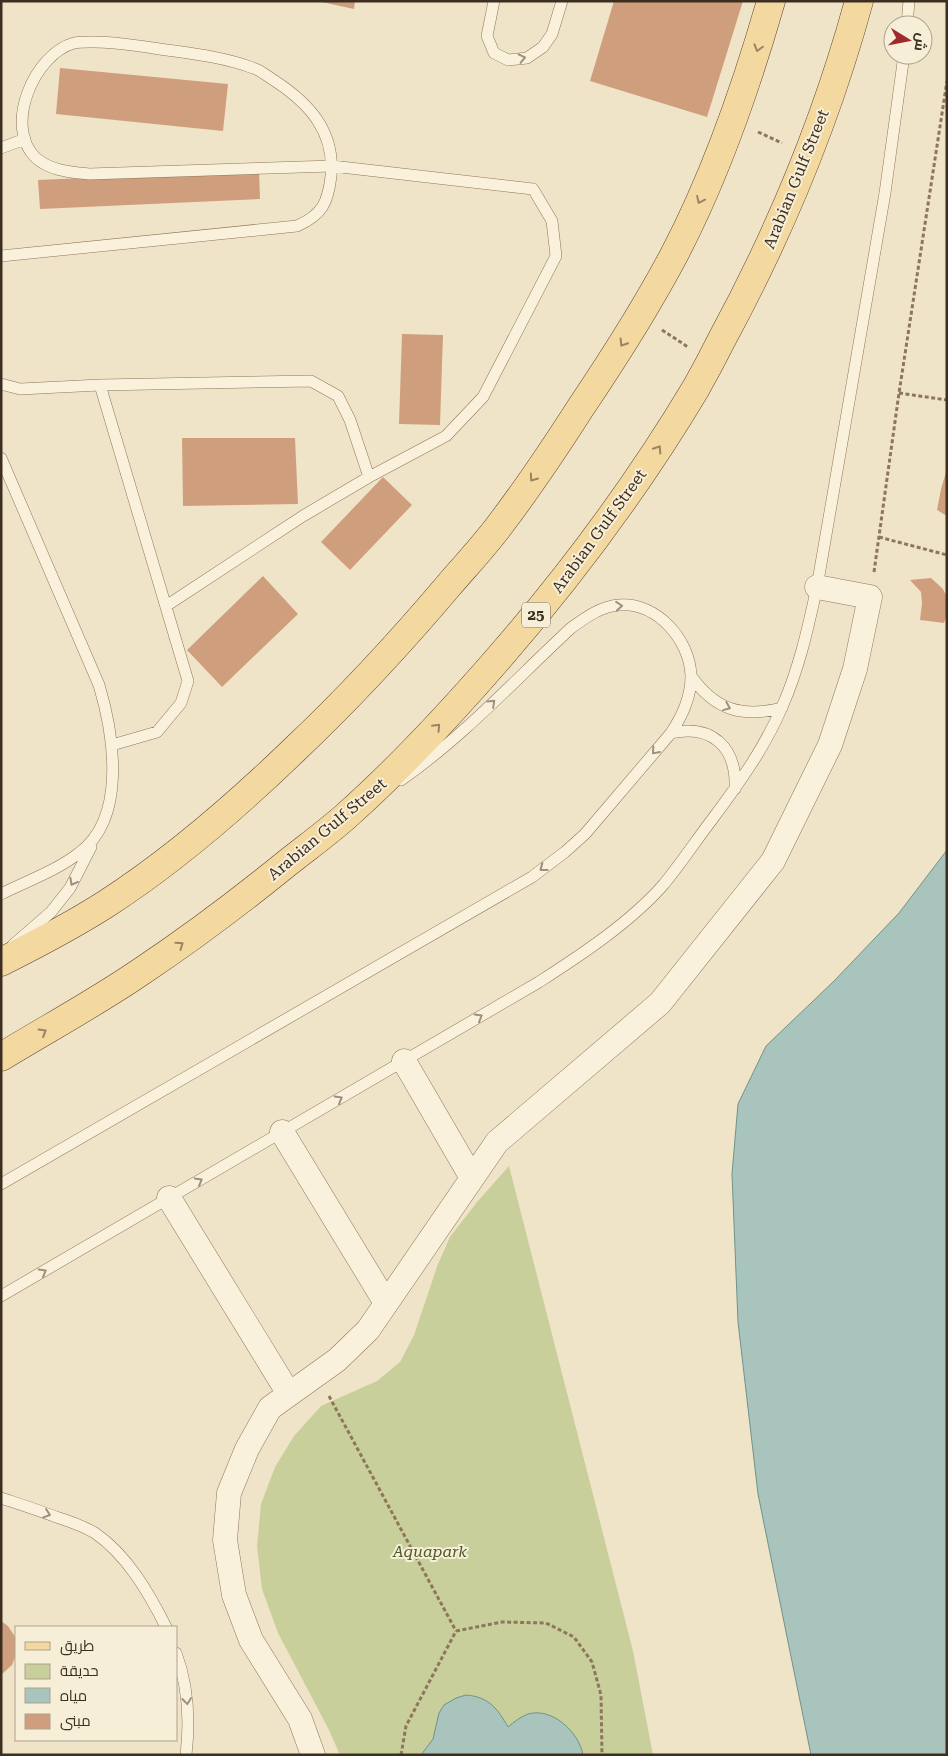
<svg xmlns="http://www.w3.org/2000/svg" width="948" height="1756" font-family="'Roboto Serif',Cairo,serif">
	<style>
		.green { fill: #c9cf9b }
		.water { fill: #a9c4bc; stroke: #6f938a }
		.building { fill: #cf9f7d }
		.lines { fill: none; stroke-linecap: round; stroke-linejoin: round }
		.lane-casing { stroke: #8d765c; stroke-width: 12 }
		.street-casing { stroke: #8d765c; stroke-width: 25 }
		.primary-casing { stroke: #5b4430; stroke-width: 29 }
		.path { stroke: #8d765c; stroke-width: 3; stroke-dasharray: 4 2.5; stroke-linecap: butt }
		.lane { stroke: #faf1dc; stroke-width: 11 }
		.street { stroke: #faf1dc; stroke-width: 24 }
		.primary { stroke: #f3d9a0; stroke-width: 28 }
		.oneway { stroke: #988460 }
		.oneway2 { stroke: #9c907e }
		.labels { text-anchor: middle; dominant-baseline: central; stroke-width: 4; stroke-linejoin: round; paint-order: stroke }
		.shield { fill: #f7eed8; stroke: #756857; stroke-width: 1 }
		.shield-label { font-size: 15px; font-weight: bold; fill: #3d2e20 }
		.street-label { font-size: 16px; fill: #3d2e20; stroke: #f7eed8 }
		.park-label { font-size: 16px; font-style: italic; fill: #4d5a26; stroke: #f7eed8 }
	</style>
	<rect width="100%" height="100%" fill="#f0e4c8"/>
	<path class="green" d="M509 1166 633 1651 653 1755H340L329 1730 278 1633 262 1589 257 1546 261 1504 275 1467 294 1436 321 1406 377 1381 400 1362 414 1335 438 1264 450 1237 477 1202Z"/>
	<path class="water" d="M947 850V1755H811L758 1494 738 1322 732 1174 738 1104 766 1046 834 981 899 913Z
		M466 1695C489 1697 497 1708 508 1727 514 1722 520 1717 528 1714 552 1707 579 1732 583 1755H421L433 1739 439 1713 444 1705 456 1698Z"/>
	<path class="building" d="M317 1H355L354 9Z
		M614 1H743L707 117 590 81Z
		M60 68 228 84 223 131 56 114Z
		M259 170 260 199 40 209 38 180Z
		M402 334 443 335 440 425 399 424Z
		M182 438H295L298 504 183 506Z
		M946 472 947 473V516L937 510 941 489Z
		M383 477 412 505 350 570 321 542Z
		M263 576 298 614 222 687 187 650Z
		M931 578 943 589 947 597V615L944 623 920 620 922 603 921 592 910 580Z
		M1 1621 8 1626 14 1635 16 1641V1655L12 1665 1 1675Z"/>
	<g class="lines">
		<g class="lane-casing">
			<path id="lane" d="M494 1 487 36 494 53 508 60 527 58 543 47 552 34 562 1
				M907 25 909 1
				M1 148 25 139
				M1 256 297 226C322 215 328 203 331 176 335 132 310 104 275 81 268 77 261 70 253 68 221 56 186 53 153 48 131 45 111 41 89 42 84 42 78 42 74 43 34 54 3 127 36 158 51 171 70 172 89 174L332 166 533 189 552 221 556 256 483 397 446 436 369 477
				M1 384 20 389 100 385 311 381 338 396 350 420 369 477 303 516 166 606
				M100 385 188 681 181 703 157 732 112 745
				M1 458 99 685C114 735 127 818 79 853 56 871 27 881 1 894
				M691 676C715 710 742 718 782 708
				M671 733C712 724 737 747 735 789
				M13 945 51 912 70 888 91 847
				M1 1184 532 877 565 852 585 834 671 733C682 716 691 698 691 676 690 640 657 602 619 605 601 606 585 618 571 628 516 679 463 737 401 780
				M1 1296 539 982C581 955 631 922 664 884 682 862 697 839 714 817 740 782 765 747 782 707 799 669 808 628 817 587L885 193 904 55
				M1 1498C19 1504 38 1510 56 1517 69 1521 83 1526 95 1533 127 1555 149 1593 166 1627
				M176 1653C188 1685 190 1721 186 1755"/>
		</g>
		<g class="street-casing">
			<path id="street" d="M404 1061 472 1178
				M282 1132 386 1303
				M169 1198 289 1394
				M313 1755 300 1719 251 1640 234 1595 225 1540 229 1493 247 1449 270 1408 337 1360 368 1330 497 1142 660 1003 773 861 830 745 855 669 870 597 817 587"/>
		</g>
		<g class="primary-casing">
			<path id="primary" d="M1 962C37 944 73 925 106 904 174 860 235 807 293 751 348 699 400 643 449 585 467 564 486 544 502 522 530 485 556 446 581 407 614 358 646 308 674 255 716 175 746 88 771 1
				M1 1057C47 1029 95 1003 139 973 190 939 238 903 286 864 306 848 327 833 346 816 400 768 450 714 497 660 571 575 638 485 696 388 705 372 714 355 722 339 780 232 827 118 859 1"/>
		</g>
		<path class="path" d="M758 132 782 143
			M662 330 688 347
			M899 393 947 400
			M879 537 947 555
			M874 572 899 393 947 81
			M329 1396 456 1631
			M456 1631 502 1622 546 1623 574 1637 592 1662 601 1695 602 1755
			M401 1755 406 1726 456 1631"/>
		<use href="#lane" class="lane"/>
		<use href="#street" class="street"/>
		<use href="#primary" class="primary"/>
	</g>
	<defs><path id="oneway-chevron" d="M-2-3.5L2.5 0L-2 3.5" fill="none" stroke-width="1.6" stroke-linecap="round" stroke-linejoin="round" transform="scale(1.25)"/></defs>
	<g class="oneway">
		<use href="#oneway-chevron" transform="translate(758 48) rotate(106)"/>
		<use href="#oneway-chevron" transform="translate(700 200) rotate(115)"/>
		<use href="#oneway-chevron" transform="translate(623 343) rotate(122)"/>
		<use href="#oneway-chevron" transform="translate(658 449) rotate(-57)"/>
		<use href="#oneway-chevron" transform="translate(533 478) rotate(125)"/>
		<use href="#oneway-chevron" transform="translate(437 727) rotate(-47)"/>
		<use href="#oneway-chevron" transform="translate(180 945) rotate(-35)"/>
		<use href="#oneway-chevron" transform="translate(43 1032) rotate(-31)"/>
	</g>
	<g class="oneway2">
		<use href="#oneway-chevron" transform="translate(522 58) rotate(-13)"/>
		<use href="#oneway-chevron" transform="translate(619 606) rotate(-5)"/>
		<use href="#oneway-chevron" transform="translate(492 703) rotate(-43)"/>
		<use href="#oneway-chevron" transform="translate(727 707) rotate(22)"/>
		<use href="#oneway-chevron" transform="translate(655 751) rotate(131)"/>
		<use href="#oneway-chevron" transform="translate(543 868) rotate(143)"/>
		<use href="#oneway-chevron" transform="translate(73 882) rotate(119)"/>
		<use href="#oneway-chevron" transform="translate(479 1017) rotate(-30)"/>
		<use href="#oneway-chevron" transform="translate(339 1099) rotate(-30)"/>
		<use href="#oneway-chevron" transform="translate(199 1181) rotate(-30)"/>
		<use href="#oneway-chevron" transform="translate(43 1272) rotate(-30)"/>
		<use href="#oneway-chevron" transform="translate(47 1514) rotate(19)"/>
		<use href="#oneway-chevron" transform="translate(187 1701) rotate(83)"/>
	</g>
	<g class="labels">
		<rect class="shield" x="522" y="602.5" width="28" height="25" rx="4"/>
		<g class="shield-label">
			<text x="536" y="615">25</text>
		</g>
		<g class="street-label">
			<text transform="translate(796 179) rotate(-68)">Arabian Gulf Street</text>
			<text transform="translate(599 531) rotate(-54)">Arabian Gulf Street</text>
			<text transform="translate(327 829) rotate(-40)">Arabian Gulf Street</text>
		</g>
		<g class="park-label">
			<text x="430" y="1551">Aquapark</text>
		</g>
	</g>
	<rect width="948" height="1756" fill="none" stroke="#3d2e20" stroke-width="5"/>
	<rect x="15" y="1626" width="162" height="115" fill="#f7eed8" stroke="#ada18e"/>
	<rect x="25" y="1642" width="25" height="8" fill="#f3d9a0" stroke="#ada18e"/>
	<text x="60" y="1651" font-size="15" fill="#3d2e20">طريق</text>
	<rect x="25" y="1664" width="25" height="15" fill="#c9cf9b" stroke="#ada18e"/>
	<text x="60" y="1676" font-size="15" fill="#3d2e20">حديقة</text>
	<rect x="25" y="1688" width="25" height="15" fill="#a9c4bc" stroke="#ada18e"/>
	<text x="60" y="1701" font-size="15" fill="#3d2e20">مياه</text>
	<rect x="25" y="1714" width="25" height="15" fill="#cf9f7d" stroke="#ada18e"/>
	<text x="60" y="1726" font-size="15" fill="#3d2e20">مبنى</text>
	<g transform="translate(908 40) rotate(100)"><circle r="24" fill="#f7eed8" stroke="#ada18e"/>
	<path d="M0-4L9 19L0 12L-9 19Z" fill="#9e2a2b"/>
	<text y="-8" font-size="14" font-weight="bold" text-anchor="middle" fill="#3d2e20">ش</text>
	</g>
</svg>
